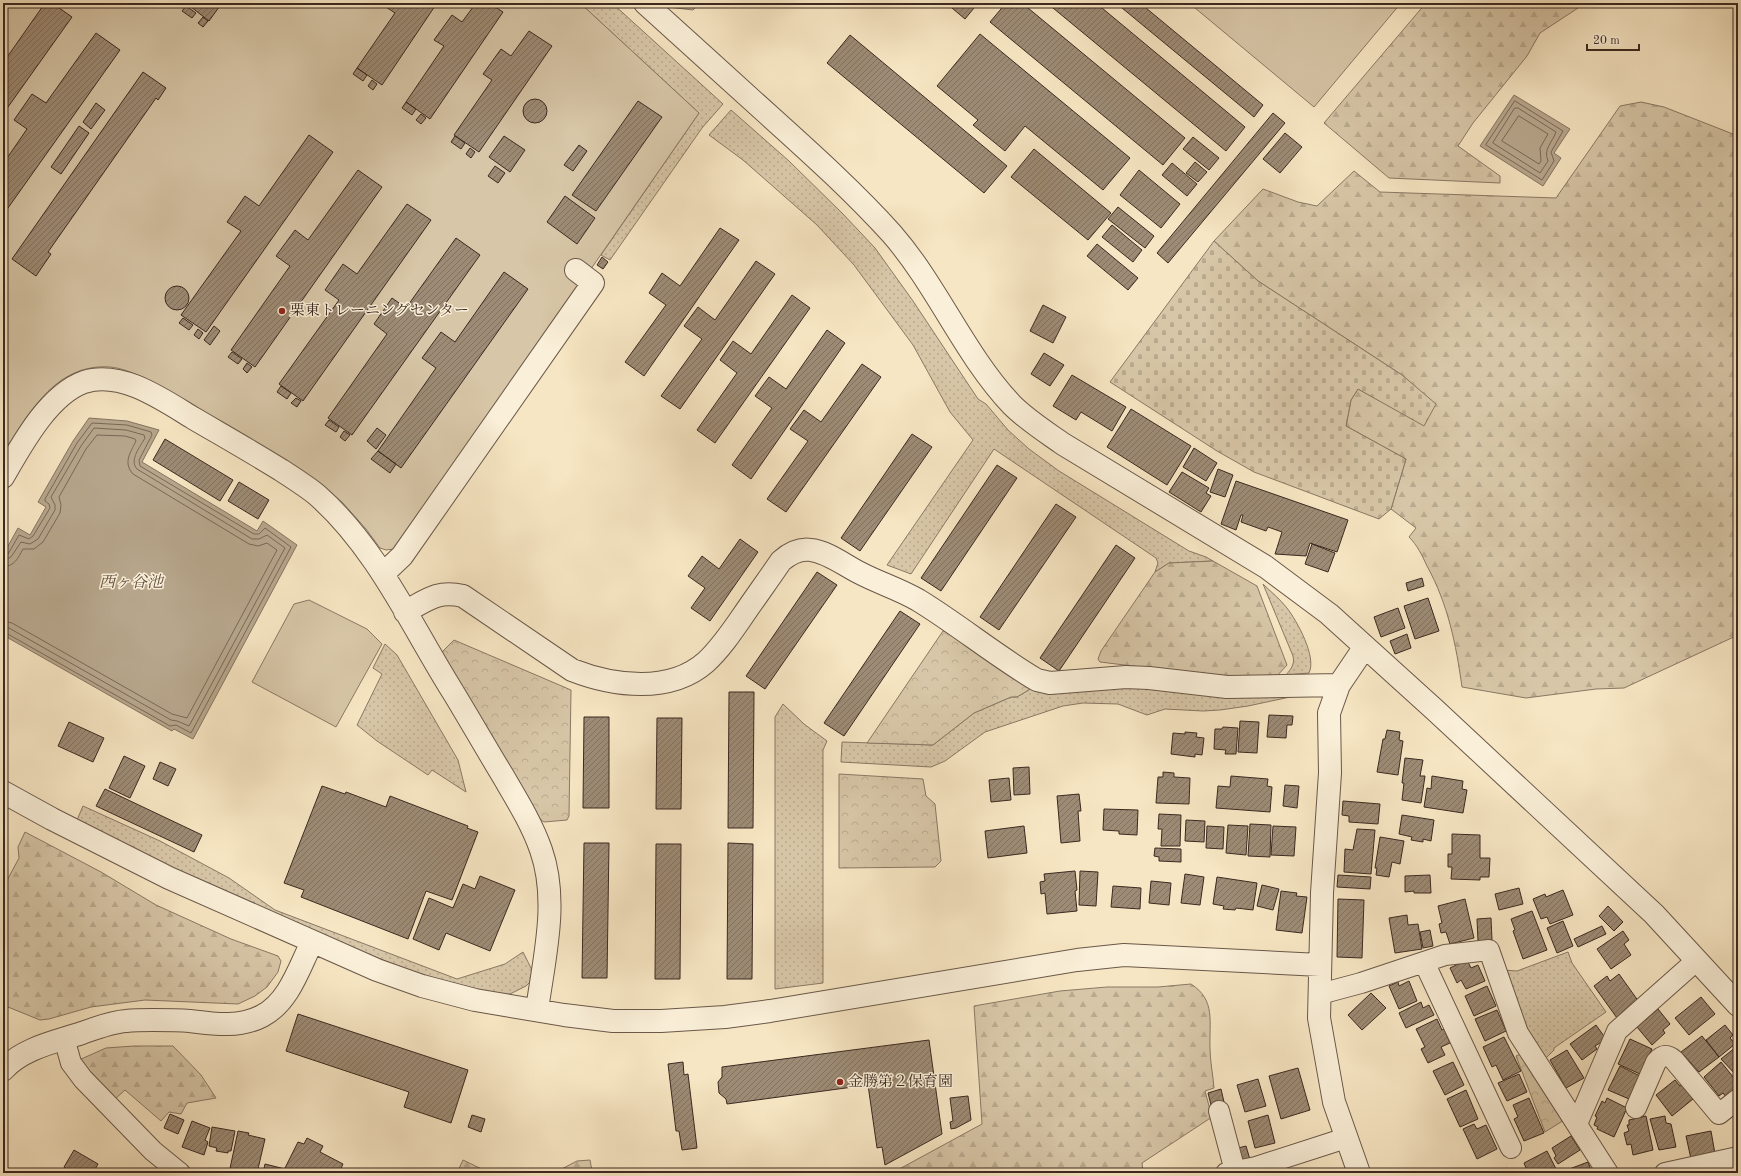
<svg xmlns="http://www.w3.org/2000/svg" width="1741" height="1176" font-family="'Old Standard TT','Noto Serif JP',serif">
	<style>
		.grass { fill: url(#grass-dots); stroke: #897864 }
		.forest { fill: url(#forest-firs); stroke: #897864 }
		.cemetery { fill: url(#cemetery-stones); stroke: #897864 }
		.park { fill: url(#park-crowns); stroke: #897864 }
		.pitch { fill: #d7c6a7; stroke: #897864 }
		.water { fill: #b7a68c; stroke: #857461 }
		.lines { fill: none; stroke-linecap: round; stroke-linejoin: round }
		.shore { stroke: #796856; stroke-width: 1 }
		.building { fill: url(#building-hatch); stroke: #3b2920 }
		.minor-casing { stroke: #6a5849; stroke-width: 22 }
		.tertiary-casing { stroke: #6a5849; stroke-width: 24 }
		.minor { stroke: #faefd8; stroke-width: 20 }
		.tertiary { stroke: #faefd8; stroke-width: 22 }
		.poi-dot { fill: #8f2418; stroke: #faefd8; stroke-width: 1.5 }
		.labels { text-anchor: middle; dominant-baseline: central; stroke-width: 3; stroke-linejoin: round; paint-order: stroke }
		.poi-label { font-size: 15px; fill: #3b2920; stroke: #faefd8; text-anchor: start }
		.water-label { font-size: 16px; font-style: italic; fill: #604e40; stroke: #faefd8 }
	</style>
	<defs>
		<pattern id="grass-dots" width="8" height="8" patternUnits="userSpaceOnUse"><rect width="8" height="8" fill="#d7c6a7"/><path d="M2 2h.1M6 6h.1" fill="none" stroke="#b9aa8f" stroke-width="1.8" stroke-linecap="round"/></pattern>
		<pattern id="forest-firs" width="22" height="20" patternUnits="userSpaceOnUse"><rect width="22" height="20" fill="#d7c6a7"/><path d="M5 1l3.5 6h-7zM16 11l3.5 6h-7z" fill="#b9aa8f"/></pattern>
		<pattern id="cemetery-stones" width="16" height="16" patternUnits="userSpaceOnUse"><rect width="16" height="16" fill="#d7c6a7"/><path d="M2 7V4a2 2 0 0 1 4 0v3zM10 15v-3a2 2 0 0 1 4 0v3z" fill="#b9aa8f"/></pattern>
		<pattern id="park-crowns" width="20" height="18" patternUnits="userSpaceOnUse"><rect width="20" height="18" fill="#d7c6a7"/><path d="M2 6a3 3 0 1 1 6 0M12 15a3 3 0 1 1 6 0" fill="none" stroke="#b9aa8f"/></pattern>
		<pattern id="building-hatch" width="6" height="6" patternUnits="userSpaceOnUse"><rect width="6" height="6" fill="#9d8b75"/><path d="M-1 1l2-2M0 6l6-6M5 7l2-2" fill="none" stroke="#817260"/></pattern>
	</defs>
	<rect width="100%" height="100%" fill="#f7e6c3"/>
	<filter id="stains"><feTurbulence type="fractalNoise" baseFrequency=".005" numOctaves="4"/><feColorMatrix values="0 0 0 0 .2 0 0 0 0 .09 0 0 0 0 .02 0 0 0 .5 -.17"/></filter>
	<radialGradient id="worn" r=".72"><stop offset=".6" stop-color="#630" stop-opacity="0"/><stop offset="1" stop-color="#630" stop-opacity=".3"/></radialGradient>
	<path class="grass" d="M580 3H612L723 104 702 128 610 260 601 255 699 113Z
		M663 3H700L693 10 668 7Z
		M731 110 789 161 843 214 875 248 913 301 978 399 986 404 1008 430 1029 449 1059 471 1189 551 1206 557 1213 561 1169 563 1155 572 1158 563 1156 558 994 449 911 574 887 565 973 440 950 412 913 345 854 265 817 225 743 160 709 135Z
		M1263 584C1271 592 1280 599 1287 608 1297 621 1317 657 1309 673L1286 675C1291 669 1295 664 1293 656Z
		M385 644 397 655 458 760 466 792 432 770 428 775 377 741 357 725 382 674 373 668Z
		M1145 686 1304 694 1248 706 1220 710 1203 711 1165 709 1147 715 1118 704 1083 703 1063 706 985 732 945 761 931 767 841 762 842 742 933 745 974 713 1011 697H1017L1032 688Z
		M783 704 804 724 827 741 823 750V983L775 989V717Z
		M83 806 160 841 229 878 275 910 457 979 505 964 523 952 533 972 530 982 526 986 510 994 502 995 448 982 409 970 344 945 147 857 77 820Z
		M1568 952 1572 963 1606 1012 1554 1048V1050L1545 1059 1529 1038 1503 970 1517 971Z"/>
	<path class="forest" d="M1426 3H1578V8L1540 33 1527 56 1473 123 1458 146 1500 176V183L1389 178 1324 123Z
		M1641 102 1664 107 1738 136V635L1624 688 1596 689 1526 698 1462 687C1456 644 1448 604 1427 566 1422 555 1417 545 1409 537L1416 528 1391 509 1406 459 1346 426 1351 400 1358 389 1424 425 1435 404 1402 375 1258 281 1214 241 1263 189 1298 202 1317 206 1354 171 1380 192 1556 198 1620 106Z
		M1213 561 1257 586 1287 665 1276 677 1231 678 1100 662 1098 659 1101 651 1155 572 1169 563Z
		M25 832 101 872 156 905 231 939 278 956 281 961 278 972 267 987 255 996 238 1004 145 1000 91 1007 49 1019 40 1020 3 1005V888L19 858 18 847Z
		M1191 984C1216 1000 1209 1022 1210 1048 1210 1061 1213 1075 1214 1088L1205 1091 1212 1117 1142 1163 1143 1173H892L982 1124 974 1006 1060 991 1107 987H1158Z
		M134 1046H173L201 1075 216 1098 187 1103 181 1114 169 1112 161 1121 125 1090 114 1100 79 1060 106 1048Z
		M463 1160 490 1173H457Z
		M590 1160 592 1171 595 1173H554L577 1161Z"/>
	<path class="cemetery" d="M1214 241 1258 281 1402 375 1436 404 1424 426 1358 389 1351 400 1346 426 1406 459 1391 509 1379 519 1254 472 1217 451 1110 382Z"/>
	<path class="park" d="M943 631H946L1032 688 1017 697H1011L974 713 933 745 867 743Z
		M454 640 571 690 569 816 567 820 544 822 540 819 491 734 441 653Z
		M839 774 923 779 926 796 935 804 941 861 935 867 839 868Z
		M1521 1054 1564 1120 1545 1132 1516 1056Z"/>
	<path class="pitch" d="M3 3H580L699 113 399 546 394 549 386 550 380 548 366 529 342 502 321 484 290 463 143 377C132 373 122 368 110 367 55 363 27 415 3 456Z
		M1189 3H1401L1314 107Z
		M309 600 367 629 382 644 336 727 252 682 294 604Z"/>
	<path class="water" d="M1514 95 1570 129 1554 153 1561 158 1543 186 1480 146Z
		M89 418 127 421 159 430 142 462 257 531 263 521 297 545 193 739 174 729 172 731 3 635V555L18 528 30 535 46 507 38 502 73 441Z"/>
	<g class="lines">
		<path class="shore" d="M1515 101 1563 131 1551 152 1554 161 1542 180 1486 145Z
			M1515 108H1518L1556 132C1552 143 1543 149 1548 161L1540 173 1493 143Z
			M1519 116 1548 134 1540 148 1541 161 1539 164 1502 141Z
			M3 556 8 554 19 535 29 539 33 536 50 508 49 504 45 501V499L77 443 92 423 127 425 151 432 152 435 139 460 140 466 254 534H259L265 528 291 547 191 733 176 725 170 726 6 633 3 632
			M3 561 11 557 21 542 30 544 38 539 55 510V505L51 497 81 446 94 428 126 430 144 435 145 438C140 447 129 460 137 469L252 539H259L267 535 285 548 189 726 177 721 171 720 9 628 3 627
			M3 567C15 566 18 558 23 549H34L43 542 60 513 61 505 59 497 86 449 97 435 125 436 135 439 136 441C130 453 123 463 133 474L249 544 258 546 267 543 277 550 187 718 172 714 12 623 3 621"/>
	</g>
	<path class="building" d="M3 3H8L3 10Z
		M45 3H52L72 17 3 114V63Z
		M186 3H222L209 21Z
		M388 3H437L382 85 357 68 395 13 386 7Z
		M476 3H489L503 12 430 119 406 102 444 46 434 40 452 15 462 22Z
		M946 3H978L965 19Z
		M1006 3H1022L1185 138 1163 165 990 22Z
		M1047 3H1096L1245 127 1226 151Z
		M1116 3H1140L1263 105 1254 117Z
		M186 6 196 13 192 18 182 11Z
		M203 17 208 21 203 27 198 23Z
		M529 31 552 46 479 152 454 135 492 80 483 74 501 49 511 56Z
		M96 33 120 50 3 215V164L27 129 14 120 32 94 46 103Z
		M980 34 1130 158 1103 190 1025 126 1005 151 973 125 978 120 937 86Z
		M850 35 1007 166 984 193 827 63Z
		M357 68 367 75 363 81 353 74Z
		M143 72 166 88 158 100 156 98 48 252 51 254 36 276 12 259Z
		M372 80 377 84 373 90 368 86Z
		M523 111a12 12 0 1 1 24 0a12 12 0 1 1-24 0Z
		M638 101 662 117 596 211 572 195Z
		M406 102 416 109 412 115 402 108Z
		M96 103 105 110 91 129 83 122Z
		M1273 113 1285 123 1168 263 1157 253Z
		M421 114 426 118 421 124 416 120Z
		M79 126 89 133 61 174 51 167Z
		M1285 133 1302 147 1280 173 1263 159Z
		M309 135 333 152 206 332 181 315 241 231 227 222 245 196 259 206Z
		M455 136 465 143 461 149 451 142Z
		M504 136 525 150 510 172 489 157Z
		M1193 137 1219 158 1209 170 1183 149Z
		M579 145 587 151 573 171 564 165Z
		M470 148 475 152 471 158 466 154Z
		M1034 149 1111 213 1088 240 1011 177Z
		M1195 162 1207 172 1198 182 1186 173Z
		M1172 163 1197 184 1187 196 1162 175Z
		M495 166 505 173 498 183 488 176Z
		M358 170 382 187 255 367 231 350 290 266 276 256 295 230 308 240Z
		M1139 170 1180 204 1161 228 1120 195Z
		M565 196 595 218 577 244 547 222Z
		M407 204 431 220 303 401 279 384 339 300 325 290 343 264 357 274Z
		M1118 207 1154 236 1145 248 1108 219Z
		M1112 225 1142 250 1133 262 1102 237Z
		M720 228 739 240 644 376 625 362 666 305 649 293 662 273 680 286Z
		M456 238 480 255 352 435 328 418 387 334 374 324 392 298 406 308Z
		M1097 244 1138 278 1128 290 1087 256Z
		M602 257 608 262 603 269 597 265Z
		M756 261 775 274 680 409 661 396 702 339 684 326 698 307 715 320Z
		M504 272 528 289 401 468 378 451 436 368 422 358 441 332 455 342Z
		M165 298a12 12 0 1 1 24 0a12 12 0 1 1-24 0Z
		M792 295 810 308 715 443 697 430 737 373 720 360 733 341 751 354Z
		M1043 305 1066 317 1053 343 1030 331Z
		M183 318 193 325 189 330 179 323Z
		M214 326 220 331 210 345 204 340Z
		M198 329 203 333 199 339 194 335Z
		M827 330 845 343 751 479 732 465 772 408 755 396 769 377 786 389Z
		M232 352 242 359 238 364 228 357Z
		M1044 353 1064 365 1050 386 1031 374Z
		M247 363 252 367 247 373 243 369Z
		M862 364 881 377 786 512 767 499 808 441 790 429 804 410 821 422Z
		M1072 375 1126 407 1112 431 1081 412 1076 420 1053 406Z
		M281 386 291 393 287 399 277 392Z
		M296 398 301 401 297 407 291 403Z
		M1131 409 1191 446 1167 485 1107 447Z
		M329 420 339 427 336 432 325 425Z
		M377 428 386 435 376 449 367 441Z
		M344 431 350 435 345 441 340 437Z
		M912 434 932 447 860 551 841 538Z
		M165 439 233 480 220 501 153 460Z
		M1194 448 1217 463 1206 481 1183 467Z
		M378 451 396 464 390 473 371 459Z
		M997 465 1017 478 941 591 921 578Z
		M1218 469 1233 475 1225 497 1210 492Z
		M1182 472 1209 488 1206 493 1211 496 1201 512 1169 492Z
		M1236 481 1348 520 1337 552 1310 543 1306 556 1275 554 1282 532 1268 527 1266 531 1241 522 1243 515H1241L1236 530 1221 524Z
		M239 482 269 500 258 519 228 501Z
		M1056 504 1076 517 999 630 980 617Z
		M740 539 758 552 710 621 691 608 705 588 688 576 702 556 719 569Z
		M1312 544 1335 553 1328 572 1305 564Z
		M1116 545 1135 558 1059 671 1040 658Z
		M817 572 837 585 765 689 746 676Z
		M1422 578 1424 586 1408 591 1406 583Z
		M1428 598 1439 631 1415 639 1404 606Z
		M1398 608 1405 628 1381 637 1374 617Z
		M900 611 920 624 844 736 824 723Z
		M1407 634 1411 648 1395 654 1390 641Z
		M729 692H754L753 828H728Z
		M1269 715 1293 716 1292 725H1287L1286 738 1267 737Z
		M584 717H609V808H583Z
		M657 718H682L681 809H656Z
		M1240 721 1259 722 1257 753 1238 752Z
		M69 722 104 738 93 762 58 746Z
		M1223 727 1238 728 1236 754H1225L1226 750 1214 749 1215 729H1222Z
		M1387 730 1400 732 1399 740 1403 741 1398 775 1377 772 1383 739H1385Z
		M1185 732 1197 733 1196 737 1204 738 1202 755 1195 754V757L1171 754 1173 733 1185 734Z
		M124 756 145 766 130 798 109 788Z
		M1405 758 1423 760 1420 776H1425L1421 803 1402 800 1404 783H1402Z
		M160 762 176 769 168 786 153 779Z
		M1029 767 1030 794 1014 795 1013 768Z
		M1163 772 1174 773V777L1190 778 1189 804 1156 803 1158 777H1163Z
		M1231 776 1268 779 1267 786 1272 787 1270 812 1216 808 1218 786 1230 787Z
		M1432 776 1463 781 1462 789 1467 790 1463 813 1424 807 1427 788 1431 789Z
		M1009 778 1011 800 991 802 989 780Z
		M1285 785 1299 786 1297 808 1283 806Z
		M322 786 345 794 346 792 386 807 390 796 468 826 467 828 478 832 452 900 426 891 408 939 301 897 304 890 284 883Z
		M105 789 202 835 194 852 96 806Z
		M1079 794 1081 811H1078L1080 841 1061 843 1057 796Z
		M1343 801 1380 804 1378 824 1349 822V816L1342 815Z
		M1104 809 1138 810 1137 835 1119 834V831L1103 830Z
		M1159 814 1181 815 1180 846H1161L1162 829H1158Z
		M1402 815 1434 820 1431 841 1423 839V842L1411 840 1412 837 1399 834Z
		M1186 820 1205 821 1204 842 1185 841Z
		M1250 824 1271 825 1270 857 1248 856Z
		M1228 825 1248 826 1246 855 1226 853Z
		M1024 826 1027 853 988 858 985 831Z
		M1207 826 1224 827 1223 849 1206 848Z
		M1273 826 1296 827 1294 856 1271 855Z
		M1357 829 1375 830 1371 874 1344 872 1345 849 1353 850Z
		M1452 834 1480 835V858H1490L1489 877H1480V880L1451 879 1452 867H1448V854H1452Z
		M1380 837 1404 841 1400 864 1392 862 1389 877 1376 875 1377 868H1375Z
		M584 843H609L607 978H582Z
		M728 843 753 844 752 979H727Z
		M656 844H681L680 979H655Z
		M1155 848 1181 849V862L1159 861V857L1154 856Z
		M1075 871 1077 890 1075 891 1077 911 1047 914 1045 893 1041 894 1040 882 1045 881 1044 874Z
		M1080 871 1098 872 1096 906 1079 905Z
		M1185 874 1204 877 1200 905 1181 903Z
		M1338 875 1371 877 1370 889 1337 887Z
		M1430 875 1431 893H1414V891L1405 892V876Z
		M480 876 515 890 490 951 446 933 439 950 413 939 429 898 453 908 463 884 475 889Z
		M1217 877 1257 883 1253 910 1236 908 1235 910 1223 909 1224 906 1213 904Z
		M1151 881 1171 883 1169 905 1149 903Z
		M1262 885 1279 889 1273 910 1257 906Z
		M1113 886 1141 888 1140 909 1111 907Z
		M1519 888 1523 904 1499 910 1495 894Z
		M1563 890 1573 915 1550 924 1547 917 1541 919 1533 899 1545 894 1546 897Z
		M1281 891 1297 893 1296 896 1307 897 1302 933 1276 930Z
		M1338 899 1364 900 1362 958 1337 957Z
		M1465 899 1474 938 1450 944 1446 932 1441 933 1439 924 1442 923 1438 906Z
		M1608 906 1623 922 1614 931 1599 916Z
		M1532 911 1547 950 1523 959 1513 931 1515 930 1511 919Z
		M1407 915 1408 925 1418 924 1422 949 1395 953 1389 918Z
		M1491 918 1492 940 1478 941 1477 919Z
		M1563 921 1573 946 1557 953 1547 928Z
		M1602 926 1606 934 1578 947 1574 939Z
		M1430 930 1433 946 1423 948 1420 932Z
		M1623 931 1629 940 1624 944 1631 955 1611 969 1597 949Z
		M1467 960 1471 968 1478 965 1485 981 1466 989 1461 980 1457 983 1450 968Z
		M1619 974 1639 1002 1617 1018 1594 986 1607 976 1610 981Z
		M1409 981 1417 1001 1399 1009 1389 986 1398 982 1399 986Z
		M1487 986 1496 1006 1474 1016 1465 996Z
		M1371 993 1386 1008 1362 1030 1348 1015Z
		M1701 997 1715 1014 1689 1035 1675 1018Z
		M1421 1002 1423 1008 1429 1005 1434 1015 1406 1028 1399 1013Z
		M1658 1009 1670 1024 1663 1030 1665 1033 1652 1045 1637 1027Z
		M1497 1010 1506 1031 1485 1041 1475 1019Z
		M298 1014 468 1070 451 1123 404 1107 409 1092 286 1051Z
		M1437 1019 1442 1030 1444 1029 1450 1043 1441 1047 1445 1055 1428 1063 1421 1049 1425 1047 1416 1029Z
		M1596 1025 1606 1039 1595 1046 1597 1049 1582 1060 1570 1044Z
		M1725 1025 1733 1035 1730 1038 1735 1044 1719 1057 1706 1040Z
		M1702 1036 1719 1057 1699 1072 1681 1052Z
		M1504 1037 1521 1071 1503 1080 1496 1065 1492 1067 1483 1047Z
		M1630 1039 1652 1049 1640 1074 1618 1064Z
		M929 1040 942 1134 885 1165 882 1147 877 1148 868 1085 727 1104 726 1099 719 1093 718 1082 722 1077V1067Z
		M1736 1047 1738 1050 1737 1076 1721 1059Z
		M1567 1050 1584 1078 1566 1088 1550 1060Z
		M683 1062 684 1075 688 1074 697 1148 682 1150 679 1131H676L668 1064Z
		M1453 1062 1464 1085 1445 1095 1433 1071Z
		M1721 1062 1738 1083V1087L1726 1097 1723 1093 1719 1096 1704 1077Z
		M1620 1066 1640 1076 1629 1099 1608 1090Z
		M1298 1068 1310 1110 1281 1119 1269 1076Z
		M1519 1074 1527 1092 1507 1101 1498 1083Z
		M1258 1079 1266 1106 1245 1112 1237 1085Z
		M1675 1080 1680 1086 1682 1085 1693 1099 1672 1116 1656 1095Z
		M1221 1089 1224 1102 1211 1105 1208 1093Z
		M1466 1090 1478 1119 1460 1127 1447 1099Z
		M968 1096 971 1120 956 1128 951 1129 950 1122 953 1121 950 1098Z
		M1529 1098 1544 1133 1524 1141 1514 1119 1518 1117 1513 1105Z
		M1607 1098 1627 1108 1614 1137 1597 1129 1598 1127 1594 1125 1597 1117 1595 1116 1602 1101 1605 1103Z
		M170 1114 184 1120 178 1134 164 1128Z
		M472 1115 485 1119 481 1132 468 1127Z
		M1268 1115 1275 1143 1255 1148 1248 1121Z
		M1646 1116 1653 1150 1633 1155 1631 1144 1627 1145 1624 1133 1629 1131 1627 1125H1629V1120Z
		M1665 1116 1666 1123 1671 1124 1676 1147 1659 1150 1650 1119Z
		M192 1121 210 1128 205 1140 208 1142 204 1155 182 1147Z
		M1474 1124 1477 1129 1486 1125 1497 1149 1477 1159 1463 1129Z
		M212 1127 235 1131 231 1151H228V1153L216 1151 217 1148 209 1146Z
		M238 1131 249 1133 248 1135 265 1139 257 1173H229Z
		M1711 1131 1715 1154 1691 1159 1686 1136Z
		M1571 1136 1580 1150 1558 1164 1554 1158 1556 1156 1552 1148Z
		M307 1138 323 1146 320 1152 343 1164 339 1173H291L292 1172 285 1168 298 1142 304 1144Z
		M1246 1146 1251 1163 1239 1167 1234 1149Z
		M74 1150 98 1164 93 1173H73L64 1167Z
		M1547 1151 1557 1171 1553 1173H1528L1524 1163Z
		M1588 1162 1592 1173H1565L1564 1171Z
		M265 1164 285 1169 284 1173H263Z
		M1507 1168 1509 1171 1511 1170 1513 1173H1489L1498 1169 1499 1172Z"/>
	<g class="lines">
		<g class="minor-casing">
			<path id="minor" d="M1424 962 1511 1148
				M1320 994 1361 983 1445 955 1489 950 1518 1033 1608 1173
				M64 1038 71 1063 83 1079 153 1151 180 1173
				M1636 1108 1656 1062C1662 1055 1667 1054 1674 1060L1719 1114 1738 1099
				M1219 1111 1235 1171
				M1577 1124 1617 1031 1697 960
				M1226 1173 1256 1167 1346 1138
				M1665 1173 1738 1157"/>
		</g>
		<g class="tertiary-casing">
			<path id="tertiary" d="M645 3C688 42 730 80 773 119 814 156 855 193 892 234 938 287 964 354 1012 405 1027 420 1046 432 1063 444L1266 567 1329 614 1435 710 1654 914 1738 1005
				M3 477C21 446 48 395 84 382 121 370 162 399 193 418 222 435 252 452 281 470 293 478 306 486 317 495 377 548 411 625 453 692 470 720 486 748 503 776 517 800 532 824 541 850 559 901 544 958 537 1010
				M383 574 402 556 593 283 576 270
				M405 612C427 600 437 590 463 596L572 670C613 686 670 694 706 662 720 649 731 633 742 617 755 598 768 580 781 561 789 554 799 548 811 550 828 552 844 565 860 573 879 583 899 589 918 600 959 625 996 656 1037 680L1050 683 1126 677 1149 678 1227 687 1339 685
				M3 792 52 819 169 878 377 970 422 986 475 1000 564 1015 613 1021H661L725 1017 770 1011 1077 960 1124 955 1320 965
				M3 1070C23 1048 55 1042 82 1033 96 1028 111 1022 126 1021 135 1020 144 1020 153 1020 165 1020 178 1020 190 1021 214 1024 239 1028 262 1016 289 1002 299 968 312 942
				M1359 1173 1334 1102 1319 1018 1322 893 1330 773 1329 713 1339 685 1364 648"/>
		</g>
		<use href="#minor" class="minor"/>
		<use href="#tertiary" class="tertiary"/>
	</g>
	<g class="poi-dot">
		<circle cx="282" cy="311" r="4"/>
		<circle cx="840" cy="1082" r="4"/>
	</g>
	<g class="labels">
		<g class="poi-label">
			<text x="290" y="311">栗東トレーニングセンター</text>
			<text x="848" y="1082">金勝第２保育園</text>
		</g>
		<g class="water-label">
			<text x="131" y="583">西ヶ谷池</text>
		</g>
	</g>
	<rect width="1741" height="1176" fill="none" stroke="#f7e6c3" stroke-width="16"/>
	<rect x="4" y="4" width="1733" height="1168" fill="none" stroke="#3b2920" stroke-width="2"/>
	<rect x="8" y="8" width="1725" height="1160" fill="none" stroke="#3b2920"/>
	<path d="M1587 44v6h52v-6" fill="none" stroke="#3b2920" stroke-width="2"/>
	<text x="1593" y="44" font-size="12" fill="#3b2920" stroke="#faefd8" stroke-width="3" paint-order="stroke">20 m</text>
	<rect width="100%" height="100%" filter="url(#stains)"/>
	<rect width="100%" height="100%" fill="url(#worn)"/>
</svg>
